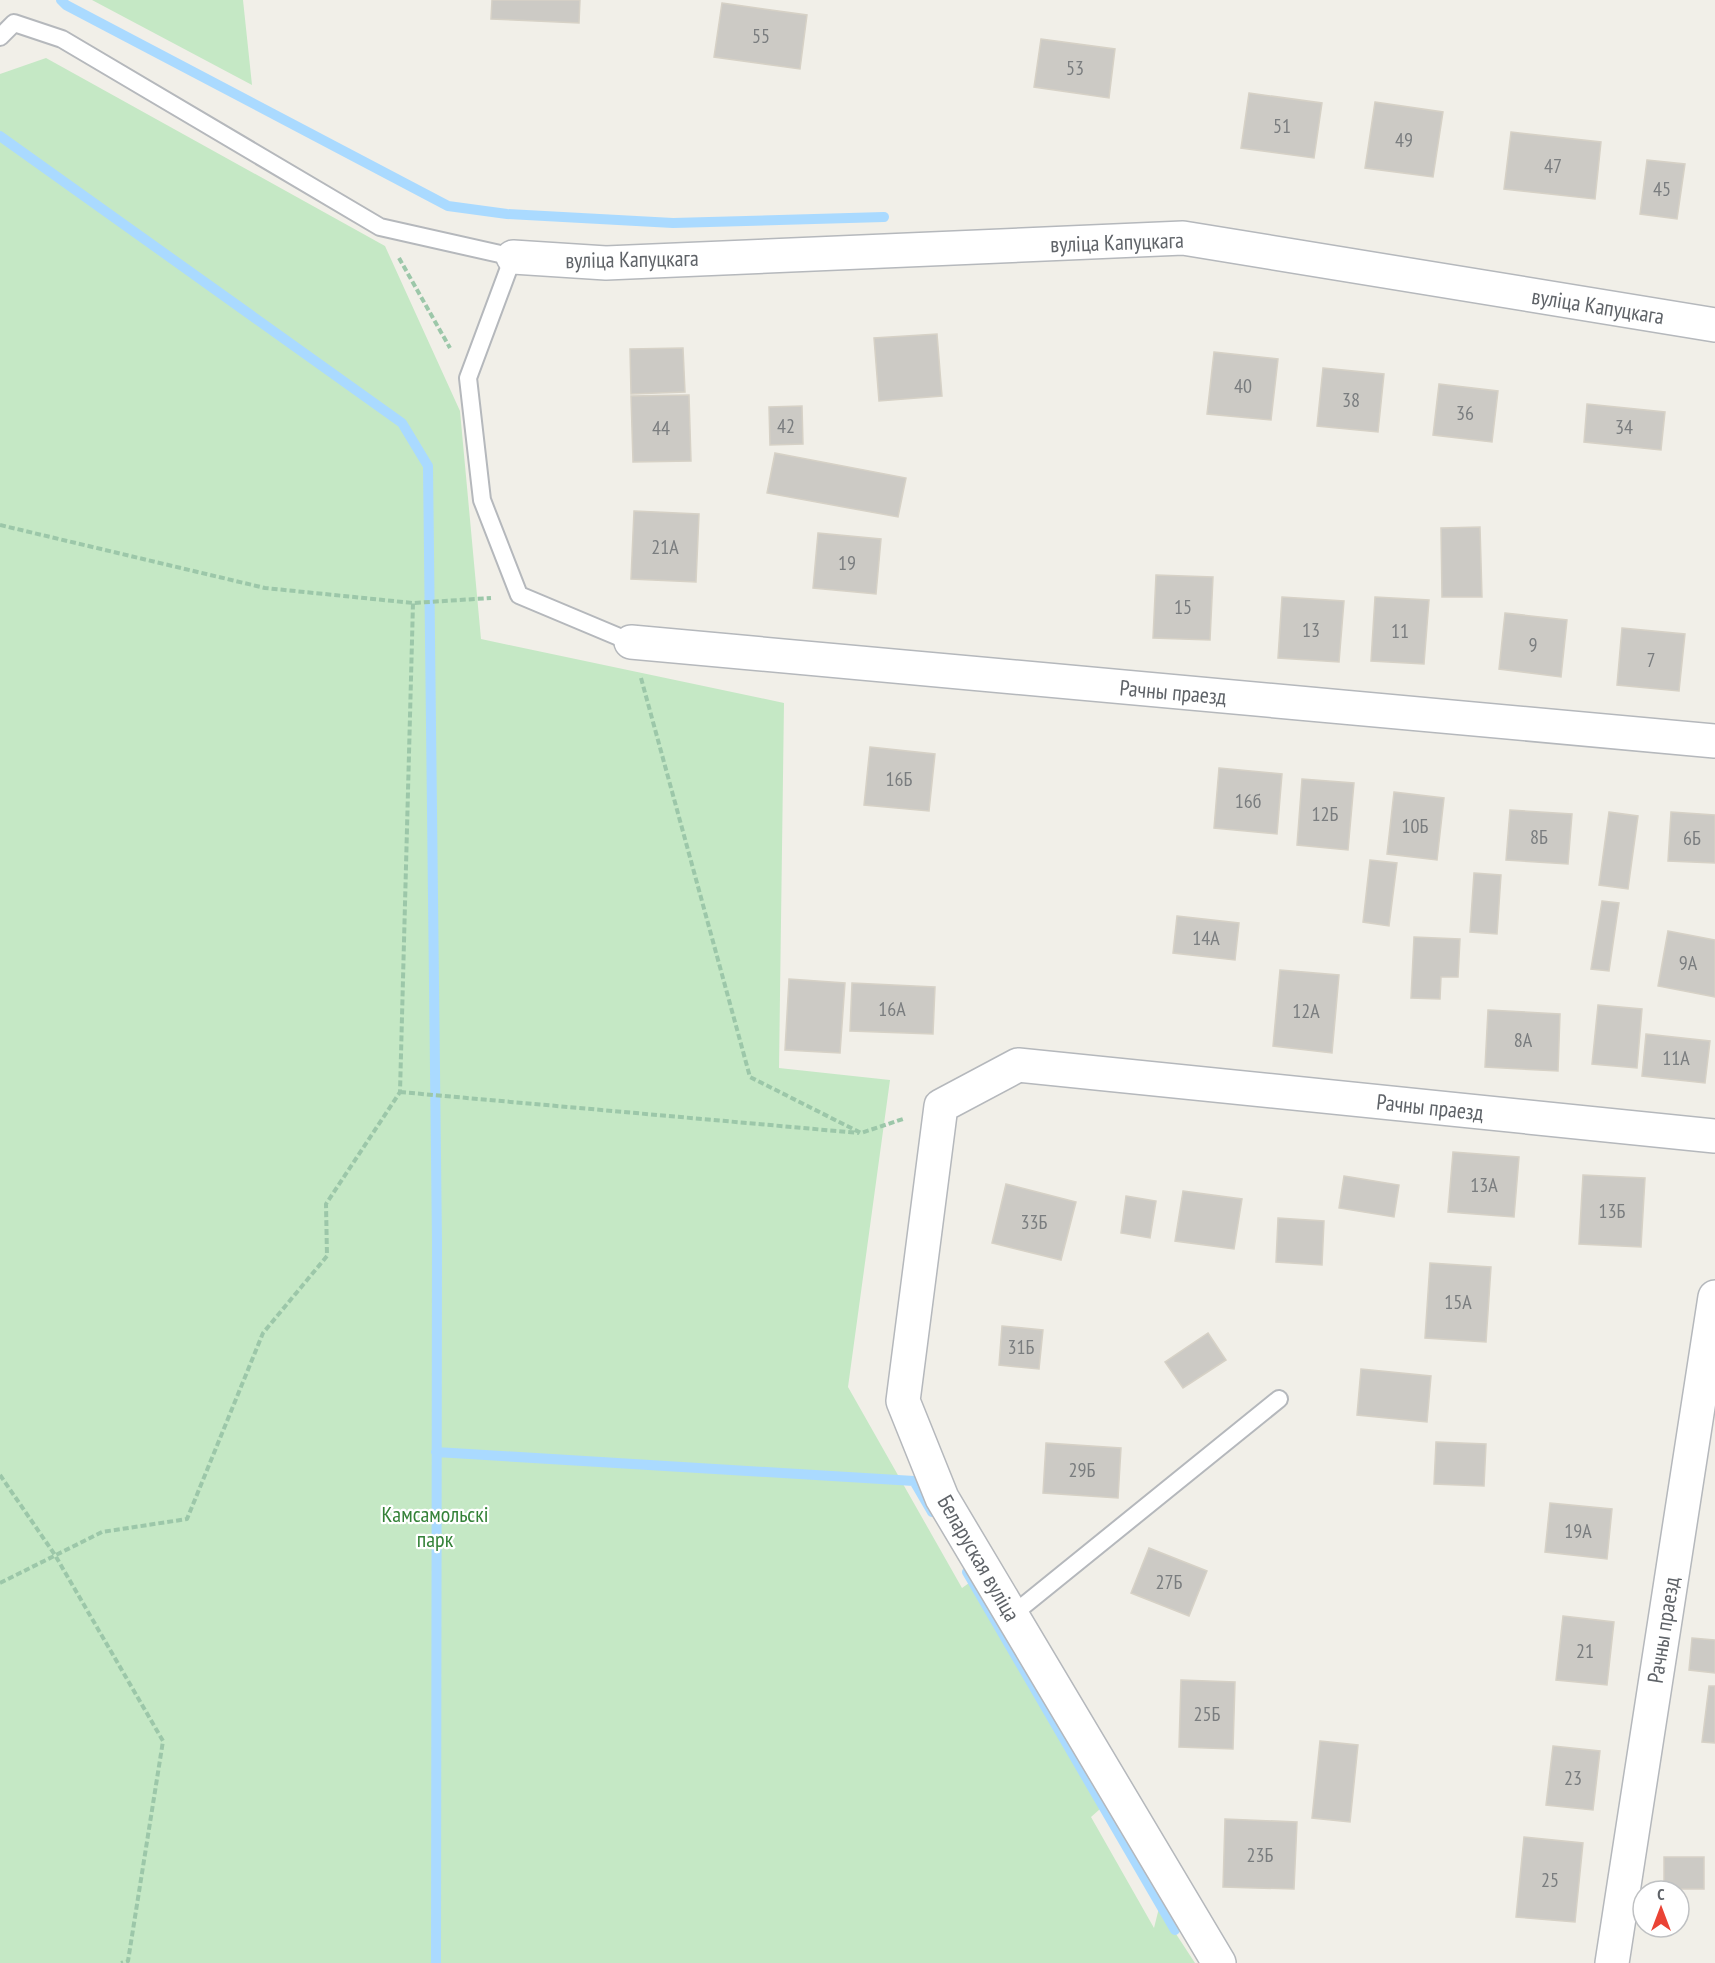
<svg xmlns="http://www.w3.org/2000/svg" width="1715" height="1963" font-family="'PT Sans Narrow',sans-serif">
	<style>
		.green { fill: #c5e8c5 }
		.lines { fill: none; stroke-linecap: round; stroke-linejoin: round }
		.stream { stroke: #aadaff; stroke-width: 10 }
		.building { fill: #cccac5; stroke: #d6d1c6; stroke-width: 1.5 }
		.service-casing { stroke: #b5b8bc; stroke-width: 20 }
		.minor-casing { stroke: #b5b8bc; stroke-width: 36 }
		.path { stroke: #9cc7a9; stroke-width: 4; stroke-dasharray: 6 3; stroke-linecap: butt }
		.service { stroke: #fff; stroke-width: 16 }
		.minor { stroke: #fff; stroke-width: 33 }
		.labels { text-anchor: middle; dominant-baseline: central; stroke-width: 4.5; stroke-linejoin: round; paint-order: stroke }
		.number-label { font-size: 20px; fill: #7a7d7f }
		.street-label { font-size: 22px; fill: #5f6368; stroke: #fff }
		.park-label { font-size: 22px; fill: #348238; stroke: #fff }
	</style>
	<rect width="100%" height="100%" fill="#f1efe8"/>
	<path class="green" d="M92 0H243L252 85Z
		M46 58 385 246 460 411 481 639 784 703 779 1068 890 1080 848 1387 962 1588 969 1583 1100 1809 1091 1817 1154 1928 1159 1908 1195 1963H0V74Z"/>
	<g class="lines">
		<path class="stream" d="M61 0 66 5 448 206 507 214 673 223 884 217
			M0 136 402 423 428 466 437 1242 436 1963
			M436 1452 914 1481 932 1512
			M967 1572 1175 1930"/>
	</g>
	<path class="building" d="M492 0H580L579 23 491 19Z
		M722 3 807 15 800 69 714 57Z
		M1041 39 1115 49 1109 98 1034 87Z
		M1249 93 1322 103 1314 158 1241 148Z
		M1375 102 1443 112 1433 177 1365 168Z
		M1511 132 1601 142 1595 199 1504 189Z
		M1647 160 1685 164 1677 219 1640 214Z
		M937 334 942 396 879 401 874 338Z
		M683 348 685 392 631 394 630 349Z
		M1214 352 1278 359 1271 420 1207 414Z
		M1323 368 1384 374 1378 432 1317 426Z
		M1439 384 1498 391 1492 442 1433 435Z
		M689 395 691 461 633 462 631 396Z
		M1587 404 1665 412 1661 450 1584 442Z
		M802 406 803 444 770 445 769 407Z
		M775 453 906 478 898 517 767 493Z
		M634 511 699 514 696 582 631 579Z
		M1480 527 1482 597H1442L1441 528Z
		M818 533 881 539 876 594 813 588Z
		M1156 575 1213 577 1210 640 1153 638Z
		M1282 597 1344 601 1339 662 1278 658Z
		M1375 597 1429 600 1424 664 1371 661Z
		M1505 613 1567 620 1561 677 1499 669Z
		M1622 628 1685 634 1679 691 1617 685Z
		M870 747 935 754 929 811 864 805Z
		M1219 768 1282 774 1277 834 1214 828Z
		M1302 779 1354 783 1348 850 1297 845Z
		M1394 792 1444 798 1437 860 1387 854Z
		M1510 810 1572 814 1568 864 1506 860Z
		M1609 812 1638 816 1628 889 1599 885Z
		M1671 812 1715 815V863L1668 861Z
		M1370 860 1397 863 1389 926 1363 922Z
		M1474 873 1501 875 1497 934 1470 932Z
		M1602 901 1619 903 1609 971 1591 969Z
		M1177 916 1239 923 1235 960 1173 953Z
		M1668 931 1715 940V997L1658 986Z
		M1414 937 1460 939 1458 977H1441L1440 999 1411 998Z
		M1280 970 1339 975 1332 1053 1273 1046Z
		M789 979 845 983 840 1053 785 1050Z
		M852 983 935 987 933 1034 850 1031Z
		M1598 1005 1642 1009 1637 1068 1592 1064Z
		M1488 1010 1560 1014 1558 1071 1485 1067Z
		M1646 1034 1710 1041 1705 1083 1642 1076Z
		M1453 1152 1519 1157 1514 1217 1448 1212Z
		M1583 1175 1645 1178 1641 1247 1579 1244Z
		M1344 1176 1399 1185 1394 1217 1339 1208Z
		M1006 1184 1076 1202 1061 1260 992 1243Z
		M1183 1191 1242 1199 1234 1249 1175 1241Z
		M1126 1196 1156 1201 1150 1238 1121 1233Z
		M1278 1218 1324 1221 1322 1265 1276 1262Z
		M1430 1263 1491 1267 1486 1342 1425 1338Z
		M1002 1326 1043 1330 1039 1369 999 1365Z
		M1208 1333 1226 1360 1183 1388 1165 1362Z
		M1361 1369 1431 1376 1427 1422 1357 1415Z
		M1436 1442 1486 1444 1484 1486 1434 1484Z
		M1046 1443 1121 1448 1118 1498 1043 1493Z
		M1550 1503 1612 1509 1607 1559 1545 1552Z
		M1149 1548 1207 1571 1189 1616 1131 1593Z
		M1563 1616 1614 1622 1607 1685 1556 1680Z
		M1692 1638 1715 1640V1673L1689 1670Z
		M1181 1680 1235 1682 1233 1749 1179 1747Z
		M1709 1686H1715V1743L1702 1742Z
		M1320 1741 1358 1745 1350 1822 1312 1818Z
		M1553 1746 1600 1751 1593 1810 1546 1805Z
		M1225 1819 1297 1822 1294 1889 1223 1887Z
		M1524 1837 1583 1843 1575 1922 1516 1917Z
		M1664 1857H1704V1889H1664Z"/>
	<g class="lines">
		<g class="service-casing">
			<path id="service" d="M0 37 14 23 62 39 380 227 513 257 468 378 482 500 519 595 631 642
				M1012 1615 1279 1399"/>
		</g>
		<g class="minor-casing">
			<path id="minor" d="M513 257 606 263 1183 238 1715 325
				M631 642 1715 741
				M1219 1963 942 1498 903 1401 941 1106 1018 1065 1715 1136
				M1612 1963 1715 1297"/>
		</g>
		<path class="path" d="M399 258 450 348
			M0 525 265 588 413 603 491 598
			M641 678 750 1077 861 1133 903 1119
			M400 1092 859 1133
			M0 1475 55 1555 163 1741 128 1961 121 1963
			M0 1583 102 1532 187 1519 263 1333 327 1256 326 1204 400 1092 413 603"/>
		<use href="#service" class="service"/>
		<use href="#minor" class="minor"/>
	</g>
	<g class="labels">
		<g class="number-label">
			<text x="761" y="36">55</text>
			<text x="1075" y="68">53</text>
			<text x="1282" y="126">51</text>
			<text x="1404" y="140">49</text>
			<text x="1553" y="166">47</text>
			<text x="1662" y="189">45</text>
			<text x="1243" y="386">40</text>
			<text x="1351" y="400">38</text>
			<text x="1465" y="413">36</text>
			<text x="786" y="426">42</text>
			<text x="1624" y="427">34</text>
			<text x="661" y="428">44</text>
			<text x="665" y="547">21А</text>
			<text x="847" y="563">19</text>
			<text x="1183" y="607">15</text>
			<text x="1311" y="630">13</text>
			<text x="1400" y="631">11</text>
			<text x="1533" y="645">9</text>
			<text x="1651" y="660">7</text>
			<text x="899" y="779">16Б</text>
			<text x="1248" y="801">16б</text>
			<text x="1325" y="814">12Б</text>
			<text x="1415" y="826">10Б</text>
			<text x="1539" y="837">8Б</text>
			<text x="1692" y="838">6Б</text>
			<text x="1206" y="938">14А</text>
			<text x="1688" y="963">9А</text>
			<text x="892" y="1009">16А</text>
			<text x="1306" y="1011">12А</text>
			<text x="1523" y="1040">8А</text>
			<text x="1676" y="1058">11А</text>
			<text x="1484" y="1185">13А</text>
			<text x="1612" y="1211">13Б</text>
			<text x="1034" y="1222">33Б</text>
			<text x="1458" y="1302">15А</text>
			<text x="1021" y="1347">31Б</text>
			<text x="1082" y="1470">29Б</text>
			<text x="1578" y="1531">19А</text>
			<text x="1169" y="1582">27Б</text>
			<text x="1585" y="1651">21</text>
			<text x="1207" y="1714">25Б</text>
			<text x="1573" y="1778">23</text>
			<text x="1260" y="1855">23Б</text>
			<text x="1550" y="1880">25</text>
		</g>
		<g class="street-label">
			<text transform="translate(1117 242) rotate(-2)">вуліца Капуцкага</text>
			<text transform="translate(632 259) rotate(-1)">вуліца Капуцкага</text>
			<text transform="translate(1598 306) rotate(9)">вуліца Капуцкага</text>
			<text transform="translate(1173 692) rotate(5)">Рачны праезд</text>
			<text transform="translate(1430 1107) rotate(6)">Рачны праезд</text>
			<text transform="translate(979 1558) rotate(60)">Беларуская вуліца</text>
			<text transform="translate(1663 1630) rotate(-81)">Рачны праезд</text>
		</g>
		<g class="park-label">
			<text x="435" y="1514">Камсамольскі<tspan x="435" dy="25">парк</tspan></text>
		</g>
	</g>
	<g transform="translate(1661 1909)"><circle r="28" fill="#ffffff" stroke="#bfc1c3" stroke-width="1.5"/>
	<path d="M0-4.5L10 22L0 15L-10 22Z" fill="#ea4335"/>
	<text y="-9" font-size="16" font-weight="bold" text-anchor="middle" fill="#5f6368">С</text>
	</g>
</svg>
